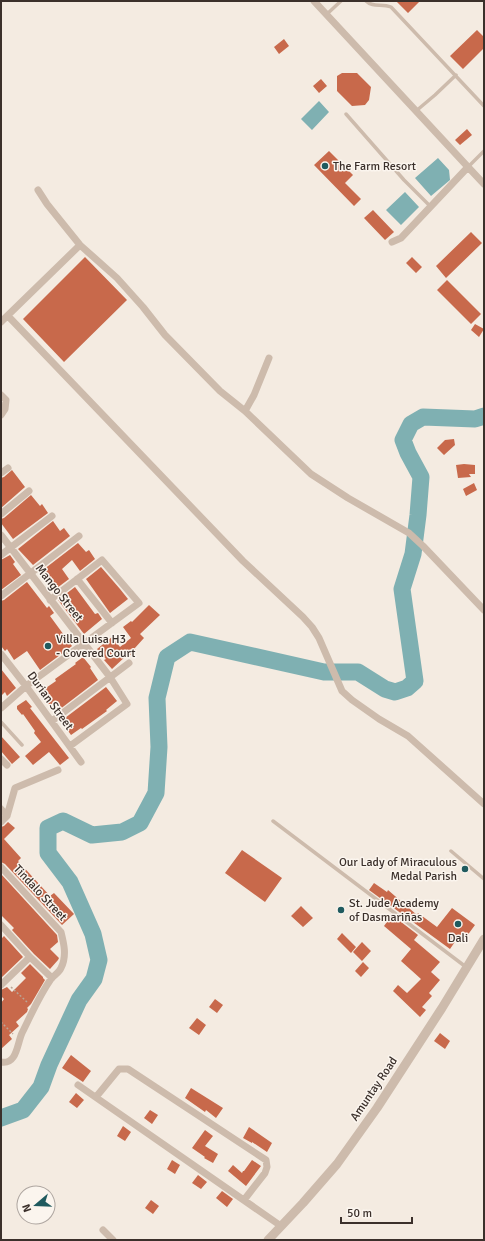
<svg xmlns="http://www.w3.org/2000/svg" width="485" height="1241" font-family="Signika,sans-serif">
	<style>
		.water { fill: #7fb0b2 }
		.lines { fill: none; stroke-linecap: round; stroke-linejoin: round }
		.river { stroke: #7fb0b2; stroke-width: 17 }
		.building { fill: #c8694b }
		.path { stroke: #b9a596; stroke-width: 1.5; stroke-dasharray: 2 2; stroke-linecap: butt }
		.service { stroke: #cdbbac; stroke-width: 3.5 }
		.minor { stroke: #cdbbac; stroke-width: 7 }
		.tertiary { stroke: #cdbbac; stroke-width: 9 }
		.poi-dot { fill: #1f5a5e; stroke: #fbf5ee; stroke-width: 1.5 }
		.labels { text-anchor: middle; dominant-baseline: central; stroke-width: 3; stroke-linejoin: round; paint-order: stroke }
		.poi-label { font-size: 12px; fill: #3b302b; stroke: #fbf5ee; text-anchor: start }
		.street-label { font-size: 12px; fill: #3b302b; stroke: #fbf5ee }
	</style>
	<rect width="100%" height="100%" fill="#f4ebe1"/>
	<path class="water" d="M319 101 329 112 312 130 301 119Z
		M438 158 449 170 450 180 431 196 415 178Z
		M405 192 419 207 401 225 386 210Z"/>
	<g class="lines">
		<path class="river" d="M1 1118 23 1110 41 1087 49 1065 79 1000 94 979 99 960 93 934 70 882 48 853V828L63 821 92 835 122 832 140 823 156 793 159 747 157 698 167 657 190 642 324 672H358L385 689 395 692 407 688 415 681 402 589 413 554 418 515 421 477 408 453 403 440 411 424 423 417 475 419 484 416"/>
	</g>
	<path class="building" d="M396 1H420L408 13Z
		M477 30 484 37V48L463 69 450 56Z
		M284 39 289 46 279 54 274 47Z
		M342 73H357L371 87 369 100 365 105 352 106 337 91V76Z
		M321 79 327 86 319 93 313 86Z
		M467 129 472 135 460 145 455 140Z
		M329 151 353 175 345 183 361 199 354 206 314 165Z
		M373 210 394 232 385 240 364 218Z
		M471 232 482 243 446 278 436 266Z
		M85 257 127 300 64 362 23 319Z
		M412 257 422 267 416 273 406 263Z
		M447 280 481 314 471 324 437 290Z
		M475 324 484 329 479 337 471 330Z
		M454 439 455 445 444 455 437 448 445 440Z
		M464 464 475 465V474H469L471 477 458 478 456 465Z
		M12 470 25 487 1 508V478L4 477Z
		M474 483 477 490 466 496 463 489Z
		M31 495 40 506 42 504 48 513 13 539 1 523V519L4 518Z
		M53 521 60 531 64 528 70 536 33 565 18 549Z
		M78 543 86 552 89 550 95 559 80 571 72 560 62 569 69 579 53 591 39 573Z
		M10 555 15 562 13 564 21 575 1 590V560Z
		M101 567 120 589 128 599 110 613 86 579Z
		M27 582 47 608 49 606 54 613 50 616 72 646 40 670 27 651 14 660 7 649 5 651 1 646V601L4 600Z
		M75 587 95 614 98 613 102 619 84 634 58 600Z
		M149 605 160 615 140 634 144 638 134 649 136 650 128 657 127 655 112 669 104 660 106 659 97 649 112 637 120 647 131 638 123 627 131 621 132 622Z
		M83 657 91 667 90 668 98 680 55 713 40 692 56 681 55 679 76 664 75 663Z
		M1 669 16 688 7 696 5 692 1 696Z
		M106 687 117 701 106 710 107 711 82 729 81 728 71 735 61 721Z
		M26 700 32 707 30 708 69 758 60 765 49 752 33 765 25 756 41 742 34 733 35 731 23 714 22 715 17 709V706Z
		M1 736 20 757 12 764 1 751Z
		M8 822 15 828 4 839 21 858 18 861 50 896 54 893 74 914 62 925 5 864 1 862V827L4 826Z
		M242 850 282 878 265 902 225 873Z
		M1 874 57 935 58 942 50 949 59 958 58 960 50 969 34 954 12 930 14 928 1 915Z
		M374 883 387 892 388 890 417 915 418 913 437 927 452 908 475 925 464 940 459 936 450 949 369 890Z
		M301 906 313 918 303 927 291 916Z
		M392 915 418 935 414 940 440 962 431 972 440 980 429 993 432 996 422 1007 426 1010 420 1017 393 991 398 985 407 993 421 979 401 961 411 949 384 926Z
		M342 933 356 947 351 953 337 939Z
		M4 936 23 957 1 978V939Z
		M362 942 371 951 362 961 353 952Z
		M363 962 369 968 361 977 355 971Z
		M30 964 43 977V978L45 980 31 1004 27 1008 28 1009 27 1012 16 1022 19 1026 9 1035 12 1039 1 1049V1003L4 999 1 996V990L7 987 12 992 26 978 21 973Z
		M215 999 223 1005 217 1013 209 1007Z
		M197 1018 206 1025 199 1035 189 1028Z
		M440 1033 450 1041 445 1049 434 1041Z
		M71 1055 91 1071 83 1082 62 1068Z
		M191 1088 223 1108 216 1118 206 1110 205 1112 185 1098Z
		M76 1093 84 1100 77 1108 69 1102Z
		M150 1110 158 1115 152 1124 144 1118Z
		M123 1126 131 1132 125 1141 117 1136Z
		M249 1127 272 1143 267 1152 252 1142V1143L243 1138Z
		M205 1130 213 1136 205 1146 218 1154 213 1163 204 1158 205 1157 192 1148Z
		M172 1160 180 1165 175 1174 167 1169Z
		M252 1160 261 1166 246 1186 228 1171 233 1165 242 1173 243 1171H244Z
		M198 1175 207 1182 201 1189 192 1183Z
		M222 1191 233 1199 227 1207 216 1198Z
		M151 1200 159 1206 153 1214 145 1208Z"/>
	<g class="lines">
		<path class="path" d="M11 987 27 1002
			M1 1022 13 1034"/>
		<path class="service" d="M366 1C373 8 382 3 391 7L484 106
			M327 14 341 1
			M416 111 435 95 456 75
			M346 114 404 180 430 206
			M468 167 484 151
			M1 722 22 745
			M273 821 466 967
			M451 851 484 879"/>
		<path class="minor" d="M314 1 468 167 401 238 392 242
			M468 167 484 184
			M38 190 47 204 80 245 117 278 143 307 165 335 220 391 245 411 311 474 348 498 409 533 423 546 484 610
			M8 316 243 561 303 617 312 627 319 638 342 691 352 700 379 719 408 736 484 804
			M1 322 80 245
			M1 395 6 400 5 409 1 415
			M245 411 254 395 269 358
			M1 473 8 468
			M1 514 29 491
			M1 535 110 677 127 704 70 746
			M1 555 52 516
			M77 579 112 623
			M1 596 79 536
			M1 654 26 686 81 762
			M1 708 26 686 139 603 102 560 50 600
			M52 721 129 663
			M1 759 7 765
			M1 809 7 816
			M1 822 7 816 15 788 58 770
			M1 867 61 932C64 944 67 956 61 968 59 973 54 975 51 979 39 996 31 1015 22 1033 17 1044 17 1065 1 1062
			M1 925 30 957 52 978
			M1 985 30 957
			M78 1085 281 1226
			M96 1097 119 1069H128L266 1160 267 1167 265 1173 244 1200
			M103 1230 113 1240"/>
		<path class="tertiary" d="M268 1240 303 1203 337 1164 377 1108 442 1008 484 939"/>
	</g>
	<g class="poi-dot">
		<circle cx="325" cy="166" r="4"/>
		<circle cx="48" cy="646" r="4"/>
		<circle cx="465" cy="869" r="4"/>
		<circle cx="341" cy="910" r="4"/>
		<circle cx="458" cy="924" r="4"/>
	</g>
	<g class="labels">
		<g class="poi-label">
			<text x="333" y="166">The Farm Resort</text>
			<text x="56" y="639">Villa Luisa H3<tspan x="56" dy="14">- Covered Court</tspan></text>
			<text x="457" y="862" text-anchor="end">Our Lady of Miraculous<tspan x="457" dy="14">Medal Parish</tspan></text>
			<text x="349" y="903">St. Jude Academy<tspan x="349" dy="14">of Dasmariñas</tspan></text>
			<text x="458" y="938" text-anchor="middle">Dali</text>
		</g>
		<g class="street-label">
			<text transform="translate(59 593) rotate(52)">Mango Street</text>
			<text transform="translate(50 701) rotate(54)">Durian Street</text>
			<text transform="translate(40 893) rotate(47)">Tindalo Street</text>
			<text transform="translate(374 1089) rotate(-56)">Amuntay Road</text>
		</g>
	</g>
	<rect width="485" height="1241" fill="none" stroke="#3b302b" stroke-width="4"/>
	<g transform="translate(36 1205) rotate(251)"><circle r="19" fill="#fbf5ee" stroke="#aea6a0"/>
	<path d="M0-3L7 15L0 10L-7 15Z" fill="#1f5a5e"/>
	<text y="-6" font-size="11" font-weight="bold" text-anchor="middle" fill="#3b302b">N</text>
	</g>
	<path d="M341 1217v6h71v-6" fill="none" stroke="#3b302b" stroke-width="2"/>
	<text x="347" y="1217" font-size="12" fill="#3b302b" stroke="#fbf5ee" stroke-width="3" paint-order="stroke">50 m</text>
</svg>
